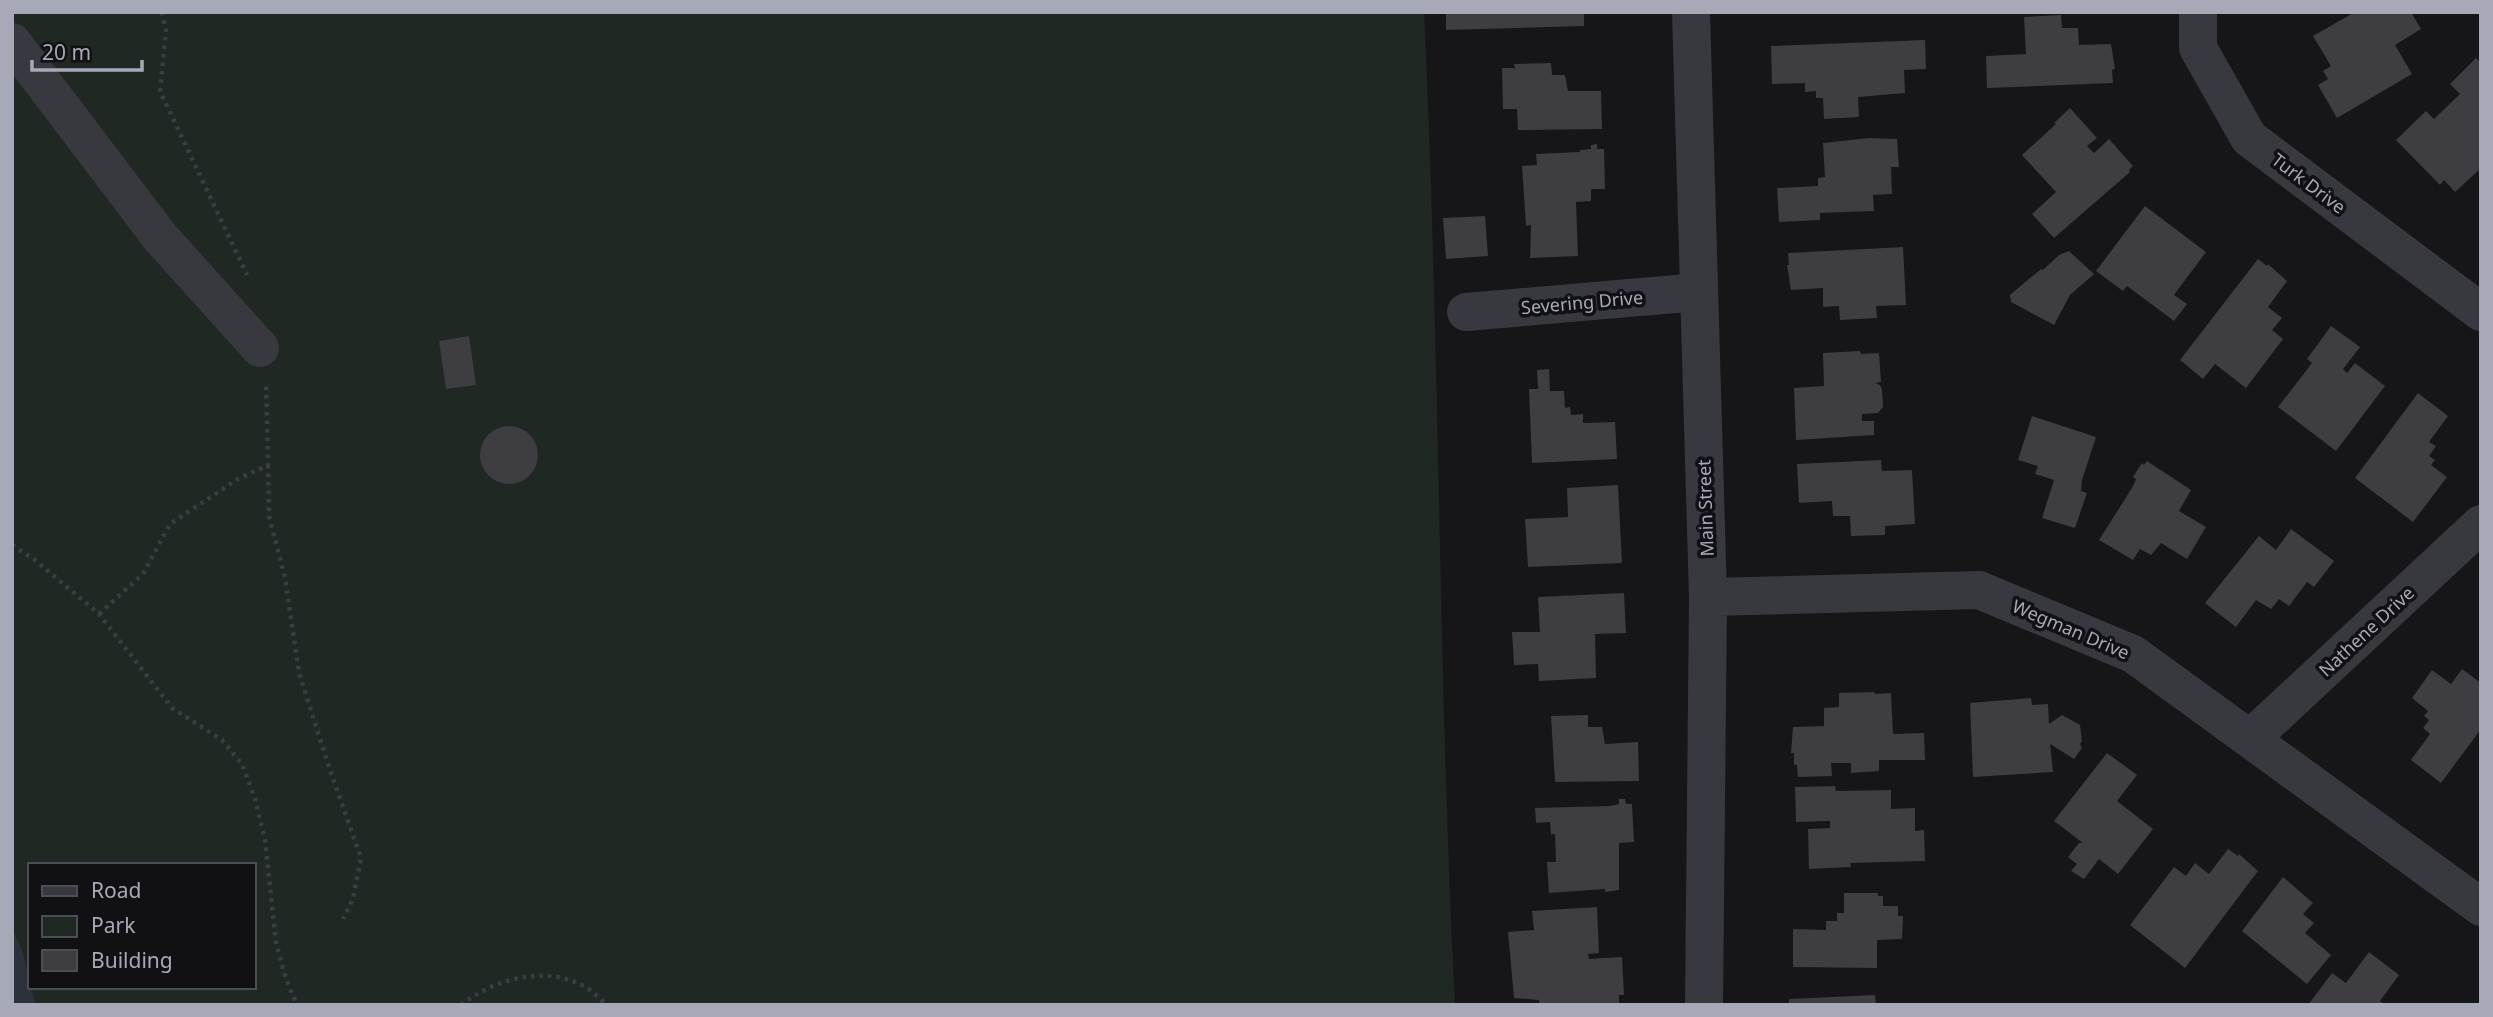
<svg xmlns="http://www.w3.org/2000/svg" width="2493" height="1017" font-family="'Noto Sans',sans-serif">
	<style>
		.green { fill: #1f2822; fill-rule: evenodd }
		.water { fill: #2b323c }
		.building { fill: #3d3d42 }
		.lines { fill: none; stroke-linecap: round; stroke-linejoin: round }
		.path { stroke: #3c3d44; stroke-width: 4.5; stroke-dasharray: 3.5 5; stroke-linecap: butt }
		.minor { stroke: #38383f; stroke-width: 38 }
		.labels { text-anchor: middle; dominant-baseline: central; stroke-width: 7; stroke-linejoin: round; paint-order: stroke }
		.street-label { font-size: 18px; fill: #a7a9b8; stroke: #111113 }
	</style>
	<rect width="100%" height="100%" fill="#161618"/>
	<path class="green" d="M12 12H1424C1440 343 1438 674 1455 1005H12ZM30 865H254V987H30Z"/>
	<path class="water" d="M12 929C27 954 28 979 36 1005H12Z"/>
	<path class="building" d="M1446 12H1584V26L1446 30Z
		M2355 12H2411L2421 29 2395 45 2412 74 2337 118 2318 85 2328 79 2323 71 2331 66 2313 36Z
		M2061 15 2062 28H2078L2079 45 2111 44 2115 69 2112 70 2113 83 1987 88 1986 56 2026 54 2024 17Z
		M1925 40 1926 69 1904 70 1905 93 1858 97 1859 117 1824 119 1823 98H1816V91L1805 92V83L1772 84 1771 46Z
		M2476 58 2481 63V168L2455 192 2444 180 2440 185 2396 140 2426 111 2434 119 2460 94 2450 84Z
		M1551 63 1552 75H1565L1568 91H1601L1602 129 1518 130 1517 109H1503L1502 68H1515L1514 64Z
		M2070 108 2097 138 2087 146 2094 153 2109 139 2133 166 2129 170 2130 172 2054 238 2032 214 2056 192 2022 155 2056 124 2054 123Z
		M1869 138 1897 139 1899 167H1891L1892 194 1873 195 1874 211 1820 213V220L1779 222 1777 188 1818 186V178L1825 177 1823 143Z
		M1597 144V149H1604L1605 189H1591V201L1576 202 1578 256 1530 258 1531 225 1526 226 1522 166 1537 165 1536 154 1580 152V150L1591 149V145Z
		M2145 206 2206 252 2174 295 2187 304 2174 321 2127 286 2123 291 2096 271Z
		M1485 216 1488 256 1446 259 1443 218Z
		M1903 247 1906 305 1876 306 1877 318 1840 320 1839 306 1823 307V288L1791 290 1787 265H1789L1788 253Z
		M2069 251 2094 274 2070 295 2054 325 2011 302 2010 295 2041 269 2043 270 2059 255Z
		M2258 259 2267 266 2268 264 2287 281 2268 307 2282 318 2272 330 2283 339 2246 388 2215 364 2203 379 2180 360Z
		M2331 326 2360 347 2343 369 2347 373 2355 363 2385 386 2336 451 2278 407 2312 363 2307 359Z
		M469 336 476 385 446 389 439 341Z
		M1860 351 1861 354 1879 353 1881 382 1875 383 1880 385 1882 389 1883 407 1878 413 1862 414V421H1874V435L1796 440 1794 388 1824 386 1823 353Z
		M1549 369 1550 391H1564L1565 408 1570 407 1571 415 1583 414V423L1615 422 1617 459 1532 463 1529 389H1538L1537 370Z
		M2418 393 2448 416 2429 442 2436 446 2429 456 2435 460 2431 465 2447 477 2413 522 2355 478Z
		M2032 416 2096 437 2082 480 2081 491 2087 493 2075 528 2042 518 2054 480 2035 474 2038 466 2018 460Z
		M480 455a29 29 0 1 1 58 0a29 29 0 1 1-58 0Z
		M1881 460 1882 471 1912 470 1915 524 1885 526V535L1851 536 1850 516H1833L1832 501 1799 503 1797 464Z
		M2147 461 2191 490 2179 511 2206 527 2187 559 2161 543 2151 555 2140 549 2133 560 2099 540 2132 488 2136 479 2133 477 2142 463 2144 465Z
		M1618 485 1622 563 1528 567 1525 519 1568 517 1567 488Z
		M2291 529 2334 561 2314 587 2307 582 2289 606 2279 599 2271 609 2256 600 2236 627 2205 603 2259 536 2276 550Z
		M1624 593 1626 633 1595 634 1596 678 1539 681 1538 664 1514 665 1512 632H1540L1538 597Z
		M2462 669 2481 683V729L2441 783 2411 760 2430 734 2423 728 2429 720 2424 716 2428 711 2412 698 2432 670 2451 684Z
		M1874 692 1875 694 1891 693 1893 734 1924 733 1925 760H1879V771L1851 773V763H1831L1832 776 1798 777 1797 765H1794V753H1791L1793 727 1824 726V708L1839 707V693Z
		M2031 698 2032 705 2048 704 2049 724 2062 715 2080 725 2082 741 2080 744 2082 748 2074 759 2050 744 2053 772 1973 777 1970 703Z
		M1588 715V727H1602L1605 744 1638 742 1639 781 1555 782 1551 716Z
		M2107 753 2137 775 2117 801 2153 829 2118 874 2099 859 2084 879 2071 871 2077 864 2068 857 2079 843H2083L2054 821Z
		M1835 786 1836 791 1891 790V809L1915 808V831L1924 830 1925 861 1850 863 1851 867 1809 869 1808 829 1830 828V821L1796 822 1795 787Z
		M1619 799H1625L1626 804H1632L1634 842 1619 843V890L1605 892V889L1549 893 1547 862H1556L1555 834 1551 835 1550 822 1536 823 1535 808 1610 806 1619 804Z
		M2228 849 2238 856 2239 854 2258 871 2185 968 2130 925 2174 867 2186 876 2195 863 2209 874Z
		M2283 877 2313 903 2303 914 2314 923 2305 933 2331 955 2307 984 2242 931Z
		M1844 893H1878V896H1883V906H1898V916H1903L1902 939 1877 940V968L1793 967V929L1826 930V921H1837V913H1844Z
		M1597 907 1599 953 1588 954 1589 959 1622 957 1624 995H1619V1005H1539V1000L1514 998 1508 932 1534 930 1532 911Z
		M2369 952 2399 975 2380 1001 2385 1005H2308L2332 973 2346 983Z
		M1875 995 1876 1005H1789V999Z"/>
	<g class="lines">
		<path class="path" d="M162 12 166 31 160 91 247 275
			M268 465 269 516 285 578 299 673 330 770 361 858 353 899 343 919
			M12 545 35 560 99 614 172 708 222 740 242 764 255 799 265 840 276 943 286 979 297 1005
			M99 614 143 574 170 524 238 479 268 465 266 383
			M461 1005C494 979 547 964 585 987 593 991 600 999 606 1005"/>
		<path class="minor" d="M1691 12 1708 597 1704 1005
			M2198 12V48L2249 138 2481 312
			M12 42 160 237 260 348
			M1466 312 1699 292
			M1708 597 1979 590 2133 654 2481 907
			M2251 738 2481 524"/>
	</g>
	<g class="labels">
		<g class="street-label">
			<text transform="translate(2309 183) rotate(37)">Turk Drive</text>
			<text transform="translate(1582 302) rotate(-5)">Severing Drive</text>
			<text transform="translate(1705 508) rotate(-92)">Main Street</text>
			<text transform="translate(2071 629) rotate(23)">Wegman Drive</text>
			<text transform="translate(2366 631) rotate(-43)">Nathene Drive</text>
		</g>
	</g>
	<rect width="2493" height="1017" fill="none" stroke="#a7a9b8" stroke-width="28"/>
	<rect x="28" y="863" width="228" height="126" fill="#111113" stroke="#4d4e55" stroke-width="2"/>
	<rect x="42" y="886" width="35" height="10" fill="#38383f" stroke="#4d4e55" stroke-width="2"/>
	<text x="91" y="898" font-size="21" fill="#a7a9b8">Road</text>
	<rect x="42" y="916" width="35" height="21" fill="#1f2822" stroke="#4d4e55" stroke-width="2"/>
	<text x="91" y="933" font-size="21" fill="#a7a9b8">Park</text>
	<rect x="42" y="950" width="35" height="21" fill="#3d3d42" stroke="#4d4e55" stroke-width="2"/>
	<text x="91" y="968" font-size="21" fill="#a7a9b8">Building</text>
	<path d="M32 60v10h110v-10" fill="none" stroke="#a7a9b8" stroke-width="3.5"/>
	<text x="42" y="60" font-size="21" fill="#a7a9b8" stroke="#111113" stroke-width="5" paint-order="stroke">20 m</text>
</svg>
